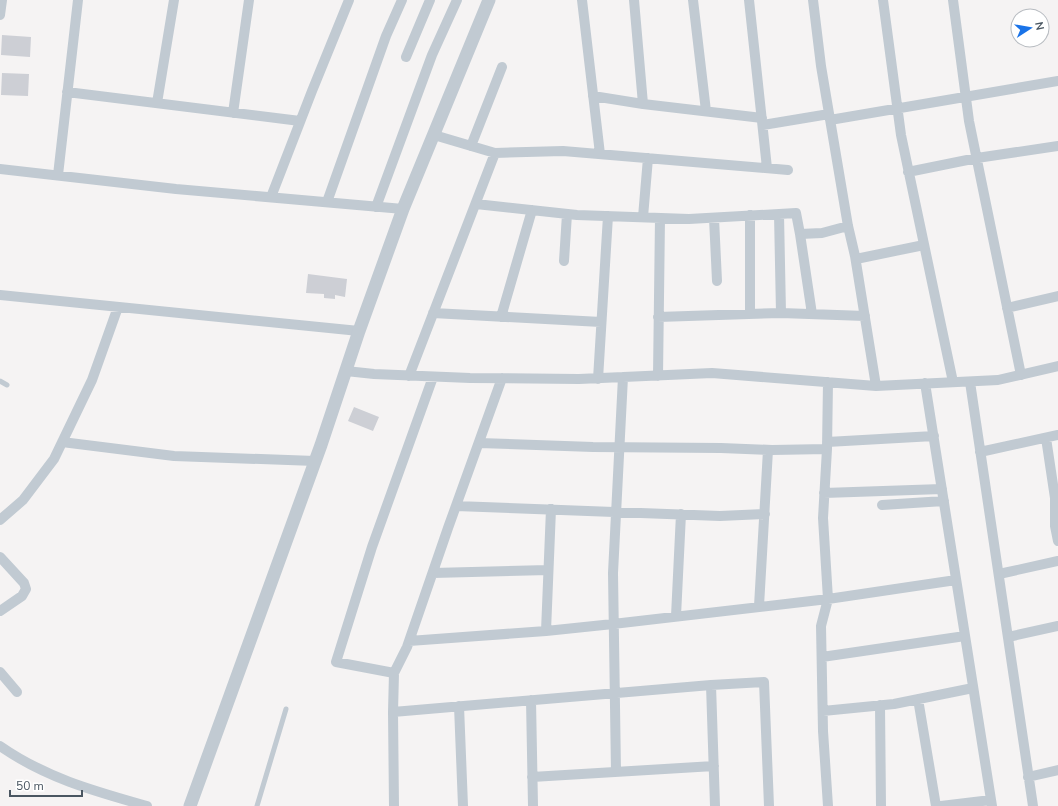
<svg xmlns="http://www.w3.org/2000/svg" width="1058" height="806" font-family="'Nunito Sans',sans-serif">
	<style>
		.building { fill: #cdcfd5 }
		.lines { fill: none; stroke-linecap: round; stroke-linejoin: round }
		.service { stroke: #c1cad2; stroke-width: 5 }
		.minor { stroke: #c1cad2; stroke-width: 10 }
		.tertiary { stroke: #c1cad2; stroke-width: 13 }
	</style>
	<rect width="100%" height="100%" fill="#f5f3f3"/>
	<path class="building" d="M2 35 31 37 30 57 1 55Z
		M2 73 29 74 28 96 1 95Z
		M308 274 347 279 345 297 335 295V299L324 298V294L306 293Z
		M354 407 379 417 373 431 348 421Z"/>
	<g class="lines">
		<path class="service" d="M0 381 7 385
			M257 806 286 709"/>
		<path class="minor" d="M582 0 600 154
			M634 0 643 104
			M693 0 706 111
			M749 0 767 168
			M813 0 821 66 848 226 855 256 876 386
			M883 0 901 135 953 382
			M953 0 969 121 1021 375
			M0 15 2 0
			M406 57 430 0
			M67 92 300 121
			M593 96 643 104 762 118
			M157 103 174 0
			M233 113 249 0
			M830 120 1058 81
			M763 125 829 114
			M434 135 495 153 563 151 788 170
			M471 146 502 67
			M0 169 176 189 403 209
			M908 172 977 158 1058 146
			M58 175 78 0
			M271 197 312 91 349 0
			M327 202 386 36 402 0
			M476 204 577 215 689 219 796 213 800 234 822 233 848 226
			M376 207 432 55 457 0
			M779 214 781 313
			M643 217 648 158
			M714 218 717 281
			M800 234 812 314
			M856 259 924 245
			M564 261 567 214
			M0 295 359 331
			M1007 308 1058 296
			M433 313 601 322
			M750 313V215
			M501 317 532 210
			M658 317 781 313 865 316
			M346 371 374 374 470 378 579 379 712 373 876 386 998 380 1058 366
			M409 376 495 153
			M658 376 660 218
			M598 379 608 216
			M828 382 827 449 823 518 828 599 821 626 823 731 828 806
			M970 382 1033 806
			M925 383 992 806
			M1046 438 1055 498V526L1058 541
			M62 442 174 456 315 461
			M827 442 934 436
			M479 443 593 447 721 448 772 450 827 449
			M980 452 1058 435
			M824 493 942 489
			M882 505 944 501
			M456 506 720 516 765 514
			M0 520 23 500 54 459 92 380 118 307
			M0 557 24 583 26 589 22 596 0 611
			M433 573 548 570
			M999 574 1058 561
			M759 606 768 450
			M676 616 681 514
			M546 631 551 509
			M1008 637 1058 626
			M409 641 546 631 613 624 828 599 956 580
			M822 657 965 636
			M0 672 17 692
			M394 673 336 662 372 547 433 377
			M711 685 715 806
			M918 699 936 806
			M531 700 533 806
			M880 705 881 806
			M459 706 463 806
			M823 711 894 704 973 688
			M393 712 711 685 764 682 769 806
			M0 746C46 778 94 791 147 806
			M616 772 613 573 623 377
			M532 777 714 766
			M1028 777 1058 770
			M394 806 393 712 394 673 407 647 448 528 502 378
			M941 806 991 800"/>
		<path class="tertiary" d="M190 806 321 445 359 331 403 209 489 0"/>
	</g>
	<g transform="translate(1030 28) rotate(78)"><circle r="19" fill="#ffffff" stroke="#b7bbc0"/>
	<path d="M0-3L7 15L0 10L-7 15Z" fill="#1a73e8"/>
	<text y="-6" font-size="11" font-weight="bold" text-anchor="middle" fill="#4a5661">N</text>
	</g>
	<path d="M10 790v6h72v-6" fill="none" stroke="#4a5661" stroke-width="2"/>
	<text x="16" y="790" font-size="12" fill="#4a5661" stroke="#ffffff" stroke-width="3" paint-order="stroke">50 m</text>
</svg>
